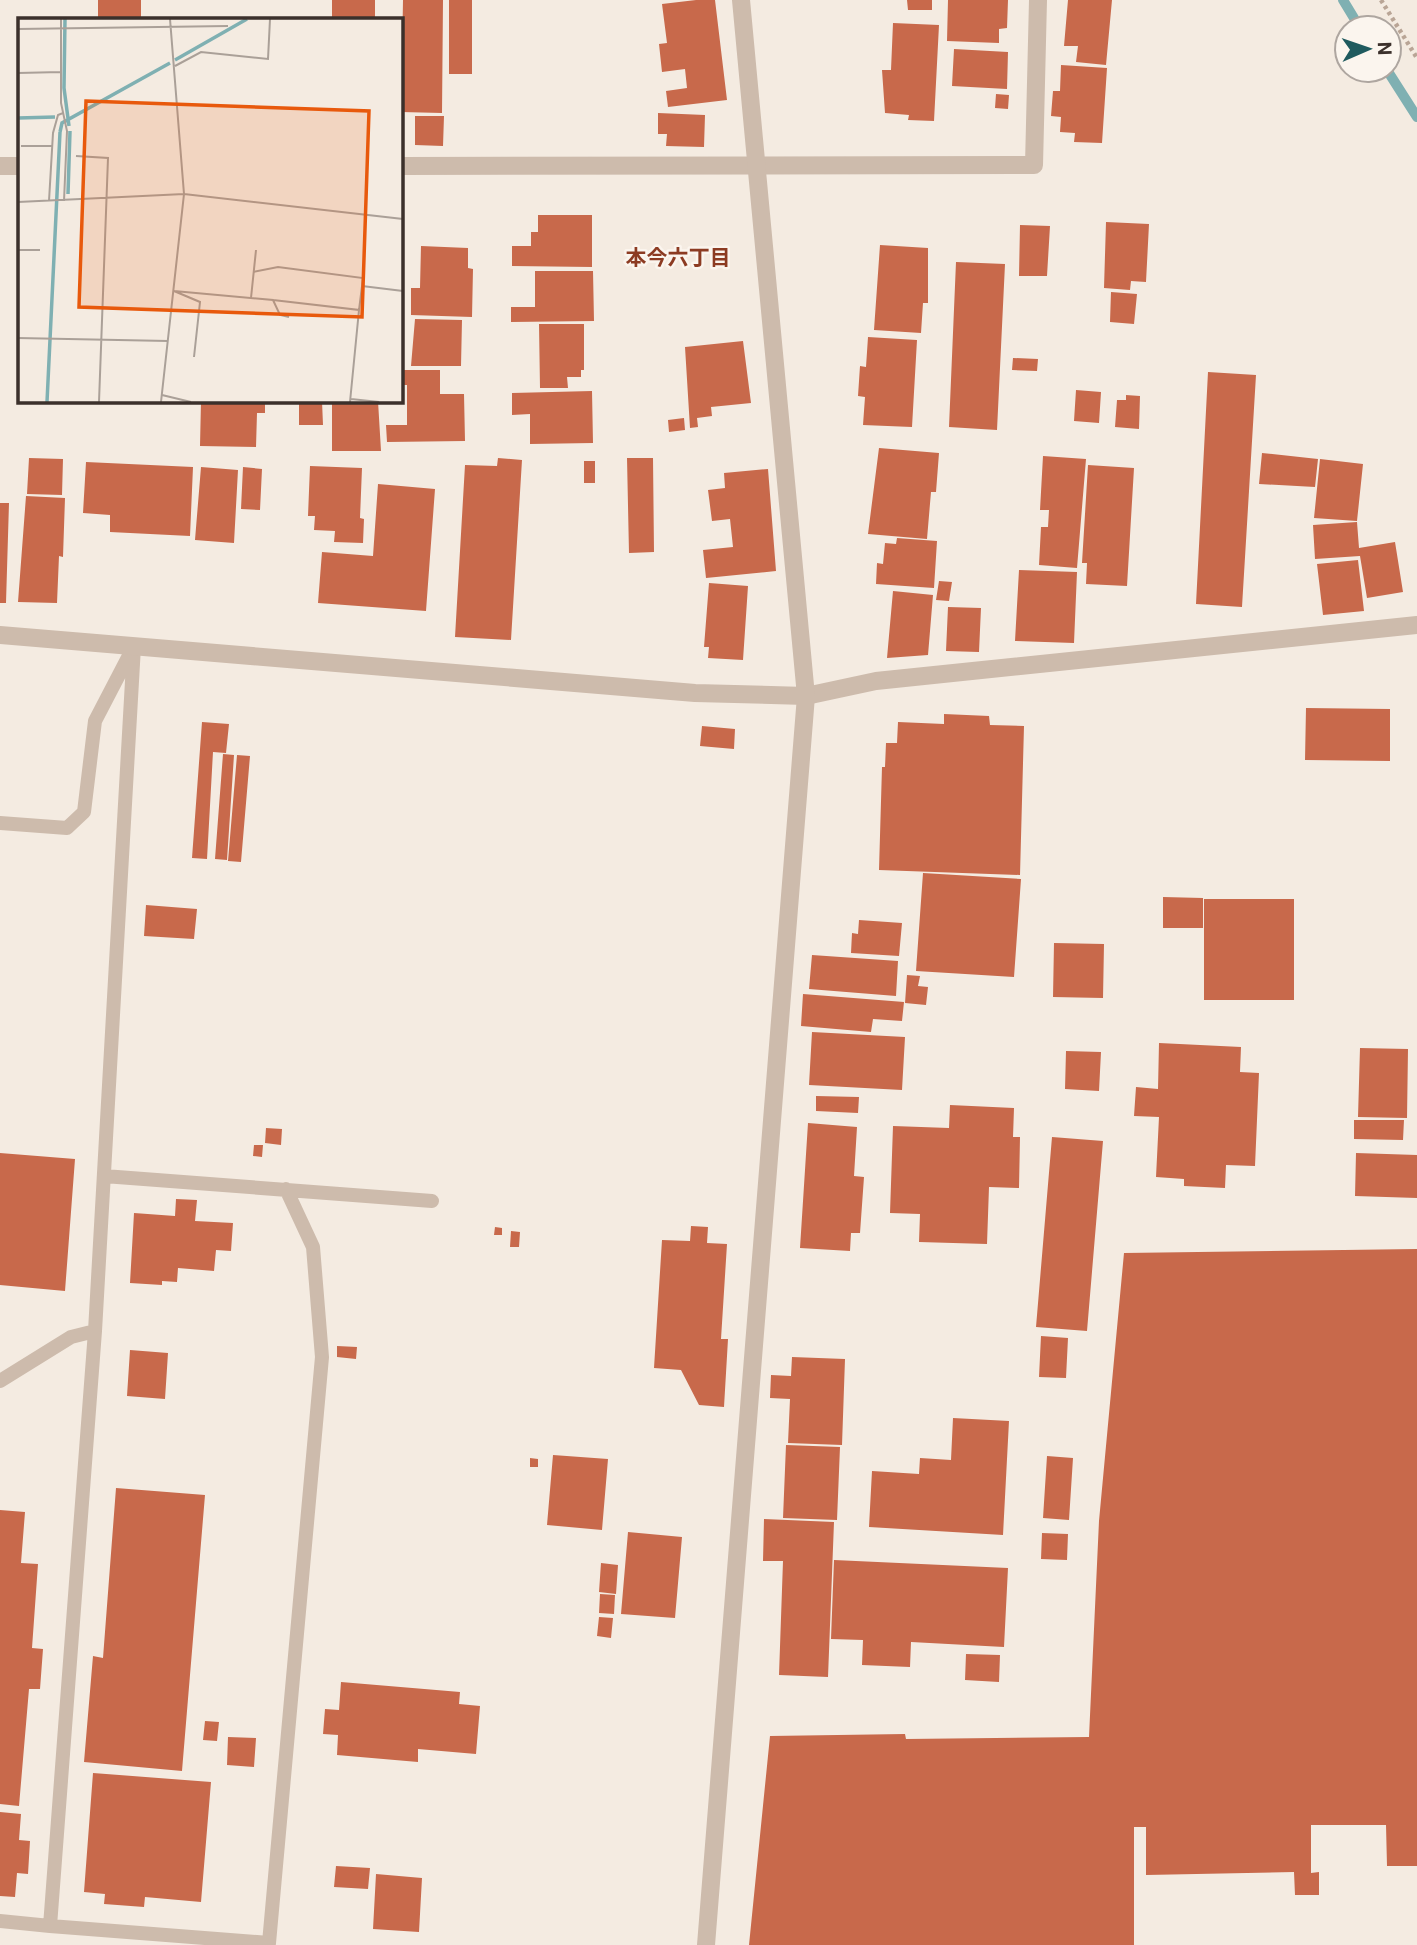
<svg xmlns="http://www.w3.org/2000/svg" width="1417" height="1945" font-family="Roboto,'Noto Sans JP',sans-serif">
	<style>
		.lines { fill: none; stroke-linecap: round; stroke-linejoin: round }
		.stream { stroke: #7fb0b2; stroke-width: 10 }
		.building { fill: #c8694b }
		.path { stroke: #b9a596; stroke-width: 4.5; stroke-dasharray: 3.5 3.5; stroke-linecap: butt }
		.service { stroke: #cdbbac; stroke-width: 14 }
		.minor { stroke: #cdbbac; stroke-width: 18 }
		.tertiary { stroke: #cdbbac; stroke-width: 18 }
		.labels { text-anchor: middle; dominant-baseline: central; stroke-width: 5; stroke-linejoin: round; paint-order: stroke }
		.neighbourhood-label { font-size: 21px; font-weight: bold; fill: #8c3b22; stroke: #fbf5ee }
		.inset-river { fill: none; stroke: #7fb0b2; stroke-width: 3.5 }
		.inset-road { fill: none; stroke: #aaa098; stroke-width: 2 }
		.view { fill: #e8590c; fill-opacity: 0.15; stroke: #e8590c; stroke-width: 3.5 }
		.inset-edge { fill: none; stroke: #3b302b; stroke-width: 3.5 }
	</style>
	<rect width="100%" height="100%" fill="#f4ebe1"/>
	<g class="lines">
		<path class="stream" d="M1343 0 1360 28
			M1387 70 1417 117"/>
	</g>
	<path class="building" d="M98 0H141V19H98Z
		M332 0H375V19H332Z
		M403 0H443L442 113 401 112Z
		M449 0H472V74H449Z
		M696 0H715L727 100 668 107 666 91 687 88 685 69 662 72 659 44 667 43 662 4Z
		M907 0H932V10H908Z
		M948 0H1008L1007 28 999 29V43L947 41Z
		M1068 0H1112L1106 65 1076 62 1078 46H1064Z
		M893 23 939 25 934 121 908 120 909 115 885 113 882 70H891Z
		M954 49 1008 52 1007 89 952 86Z
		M1061 65 1107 68 1102 143 1074 142 1075 133 1060 132 1061 117 1051 116 1053 91H1060Z
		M996 94 1009 95 1008 109 995 108Z
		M658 113 705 115 704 147 666 146 667 134H658Z
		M415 116H444L443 146 415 145Z
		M538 215H592V267L512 266V246H531V232H538Z
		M1106 222 1149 224 1146 282 1131 281 1130 290 1104 288Z
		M1020 225 1050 226 1047 276H1019Z
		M880 245 928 248V303H923L921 333 874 330Z
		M421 246 468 248V268L473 269 472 317 411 315V288H420Z
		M956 262 1005 264 997 430 949 427Z
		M535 271H593L594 321 511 322V307H535Z
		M1111 292 1137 294 1134 324 1110 322Z
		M415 319 462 320 461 366H411Z
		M539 324H584V370H581V377H567L568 388H540Z
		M868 337 917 340 912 427 863 425 865 397 858 396 860 366 866 367Z
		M743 341 751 403 711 407 712 416 697 418 698 427 690 428 685 347Z
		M1013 358 1038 359 1037 371 1012 370Z
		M401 370H440V394H464L465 441 387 442 386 425H407V385H401Z
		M1208 372 1256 375 1242 607 1196 604Z
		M1076 390 1101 392 1099 423 1074 421Z
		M592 391 593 443 530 444V414L512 415V393Z
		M1126 395 1140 396 1139 429 1115 427 1117 400H1126Z
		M201 401H265V413H257L256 447 200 446Z
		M299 401H322L323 425H299Z
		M332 401H378L381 451H332Z
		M684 418 685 430 669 432 668 420Z
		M879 448 939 453 936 492H931L927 539 868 534Z
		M1262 453 1318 459 1315 487 1259 484Z
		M1043 456 1086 459 1077 568 1039 565 1041 527H1048L1049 510H1040Z
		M29 458 63 459 62 495 27 494Z
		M498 458 522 460 511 640 455 637 465 465 497 466Z
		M627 458H653L654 552 629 553Z
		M1320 459 1363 464 1357 521 1314 518Z
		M584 461H595V483H584Z
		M86 462 193 467 190 536 110 532V515L83 513Z
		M1088 465 1134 468 1127 586 1086 584 1087 563H1082Z
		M310 466 362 468 360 518 364 519 363 543 334 542 335 531 314 530 315 516H308Z
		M201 467 238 470 234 543 195 540Z
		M243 467 262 469 260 510 241 509Z
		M768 469 776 571 706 578 703 550 733 547 730 519 712 521 708 490 725 488 724 473Z
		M378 484 435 489 426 611 318 603 322 552 373 556Z
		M26 496 65 498 63 557 59 556 57 603 18 602Z
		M0 503H9L6 603H0Z
		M1357 522 1359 548 1395 542 1403 592 1367 598 1360 556 1315 559 1313 525Z
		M897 538 937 541 934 588 876 584 877 563 883 564 885 543 896 544Z
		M1358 560 1364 611 1323 615 1317 564Z
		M1019 570 1077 572 1074 643 1015 641Z
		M939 581 952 582 949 601 936 600Z
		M709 583 748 586 743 660 708 658 709 647H704Z
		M893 591 933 595 928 655 887 658Z
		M948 607 981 608 979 652 946 651Z
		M1306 708 1390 709V761L1305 760Z
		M944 714 989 716 990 725 1024 726 1020 875 879 870 882 767H885L886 743H897L898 722 944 724Z
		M202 722 229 724 226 753 213 752 207 859 192 858Z
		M702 726 735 729 734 749 700 746Z
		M223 754 234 755 227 860 215 859Z
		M237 755 250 756 241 862 228 861Z
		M923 873 1021 879 1014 977 916 971Z
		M1163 897 1203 898V928H1163Z
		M1204 899H1294V1000H1204Z
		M146 905 197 909 194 939 144 936Z
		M859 920 902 923 899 956 851 953 852 933 858 934Z
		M1054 943 1104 944 1103 998 1053 997Z
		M812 955 898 961 896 996 809 989Z
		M907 975 920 976 918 986 928 987 926 1005 905 1003Z
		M803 994 904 1002 902 1021 873 1019 871 1032 801 1026Z
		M812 1032 905 1037 902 1090 809 1085Z
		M1159 1043 1241 1047 1240 1072 1259 1073 1255 1166 1226 1165 1225 1188 1184 1186V1179L1156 1177 1159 1117 1134 1116 1136 1087 1158 1089Z
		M1360 1048 1408 1049 1407 1118 1358 1117Z
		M1066 1051 1101 1052 1099 1091 1065 1089Z
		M816 1096 859 1097 858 1113 816 1111Z
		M950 1105 1014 1108 1013 1137H1020L1019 1188 989 1187 987 1244 919 1242 920 1214 890 1213 893 1126 949 1128Z
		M1354 1120H1404L1403 1140 1354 1139Z
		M808 1123 857 1127 854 1176 864 1177 860 1233H851L850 1251 800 1248Z
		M266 1128 282 1129 281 1145 265 1143Z
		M1052 1137 1103 1141 1087 1331 1036 1327Z
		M254 1145H263L262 1157 253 1156Z
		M0 1153 75 1159 65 1291 0 1285Z
		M1356 1153 1417 1155V1198L1355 1196Z
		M176 1199 197 1200 195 1221 233 1223 231 1251 216 1250 214 1271 178 1268 177 1282 162 1281V1285L130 1283 134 1213 175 1216Z
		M691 1226 708 1227 707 1243 727 1244 721 1339H728L724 1407 699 1405 681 1370 654 1368 662 1240 690 1241Z
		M495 1227 502 1228V1235H494Z
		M511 1231 520 1232 519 1247H510Z
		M1417 1249V1866H1387L1386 1825H1311V1873L1319 1872V1895H1295L1294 1872 1146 1875V1827H1134V1945H749L770 1736 905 1734 906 1739 1089 1737 1099 1521 1124 1253Z
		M1041 1336 1068 1338 1066 1378 1039 1377Z
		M337 1346 357 1347 356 1359 337 1357Z
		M130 1350 168 1353 165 1399 127 1396Z
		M792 1357 845 1359 842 1445 788 1443 790 1399 770 1398 771 1375 791 1376Z
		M953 1418 1009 1421 1003 1535 869 1527 872 1471 919 1474 920 1458 951 1460Z
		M786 1445 840 1447 837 1520 783 1518Z
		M553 1455 608 1459 602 1530 547 1525Z
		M1047 1456 1073 1458 1069 1520 1043 1518Z
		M530 1458 538 1459V1467H530Z
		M116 1488 205 1495 182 1771 84 1762 93 1656 103 1658Z
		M0 1510 25 1512 21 1563 38 1564 32 1648 43 1649 40 1689H29L19 1806 0 1804Z
		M764 1519 834 1522 828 1677 779 1675 783 1561H763Z
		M628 1532 682 1537 675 1618 621 1614Z
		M1042 1533 1068 1534 1067 1560 1041 1559Z
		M834 1560 1008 1568 1004 1647 911 1642 910 1667 862 1665 863 1640 831 1639Z
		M601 1563 618 1565 616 1594 599 1592Z
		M600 1594 615 1595 614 1614 599 1613Z
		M599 1617 613 1618 611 1638 597 1636Z
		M966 1654 1000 1655 999 1682 965 1680Z
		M341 1682 460 1692 459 1704 480 1706 476 1754 418 1749V1762L337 1755 338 1735 323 1734 325 1709 339 1710Z
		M205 1721 219 1722 217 1741 203 1740Z
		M228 1737 256 1738 254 1767 227 1765Z
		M93 1773 211 1782 201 1902 145 1897 144 1907 104 1904 105 1894 84 1892Z
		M0 1812 21 1814 19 1840 30 1841 28 1874 17 1873 15 1897 0 1896Z
		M336 1866 370 1868 368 1889 334 1887Z
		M376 1874 422 1878 419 1932 373 1929Z"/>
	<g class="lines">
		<path class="path" d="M1381 0 1417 58"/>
		<path class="service" d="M0 823 67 828 84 812 95 721 134 646 95 1331 71 1337 0 1381
			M104 1176 432 1201
			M0 1921 50 1926 95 1331
			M50 1926 269 1943 322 1357 313 1247 286 1189"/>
		<path class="minor" d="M0 166H19
			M401 166 1034 165 1038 0
			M806 696 876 681 1417 625"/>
		<path class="tertiary" d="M0 635 695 693 806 696
			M706 1945 806 696 741 0"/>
	</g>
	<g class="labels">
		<g class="neighbourhood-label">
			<text x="678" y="258">本今六丁目</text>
		</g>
	</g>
	<g transform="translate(18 18)">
		<rect width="385" height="385" fill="#f4ebe1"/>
		<path class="inset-river" d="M47 1 46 70 51 108M157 42 229 1M0 100 37 99M42 114 44 105 152 45M50 176 52 113M29 384 42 114"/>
		<path class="inset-road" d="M43 1V85L49 113 46 183M0 11 210 8M157 48 183 34 250 41 252 1M0 55 43 54M3 128H34M58 138 90 140 81 384M31 183 35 115 40 97 45 95M0 184 166 176 385 201M0 232H22M235 254 260 249 345 260 341 292M344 268 385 273M233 280 238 232M255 282 341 292 332 384M0 320 150 323M176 339 182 284 156 273 255 282 262 297 271 299M144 377 173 384M333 381 361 384M143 384 166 176 152 1"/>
		<path class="view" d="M68 83 351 93 344 299 61 289Z"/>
		<rect width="385" height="385" class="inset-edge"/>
	</g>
	<g transform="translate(1368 49) rotate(88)"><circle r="33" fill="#fbf5ee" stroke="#aea6a0" stroke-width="2"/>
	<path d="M0-5L12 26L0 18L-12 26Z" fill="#1f5a5e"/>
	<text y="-10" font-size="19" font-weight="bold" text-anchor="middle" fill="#3b302b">N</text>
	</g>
</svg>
